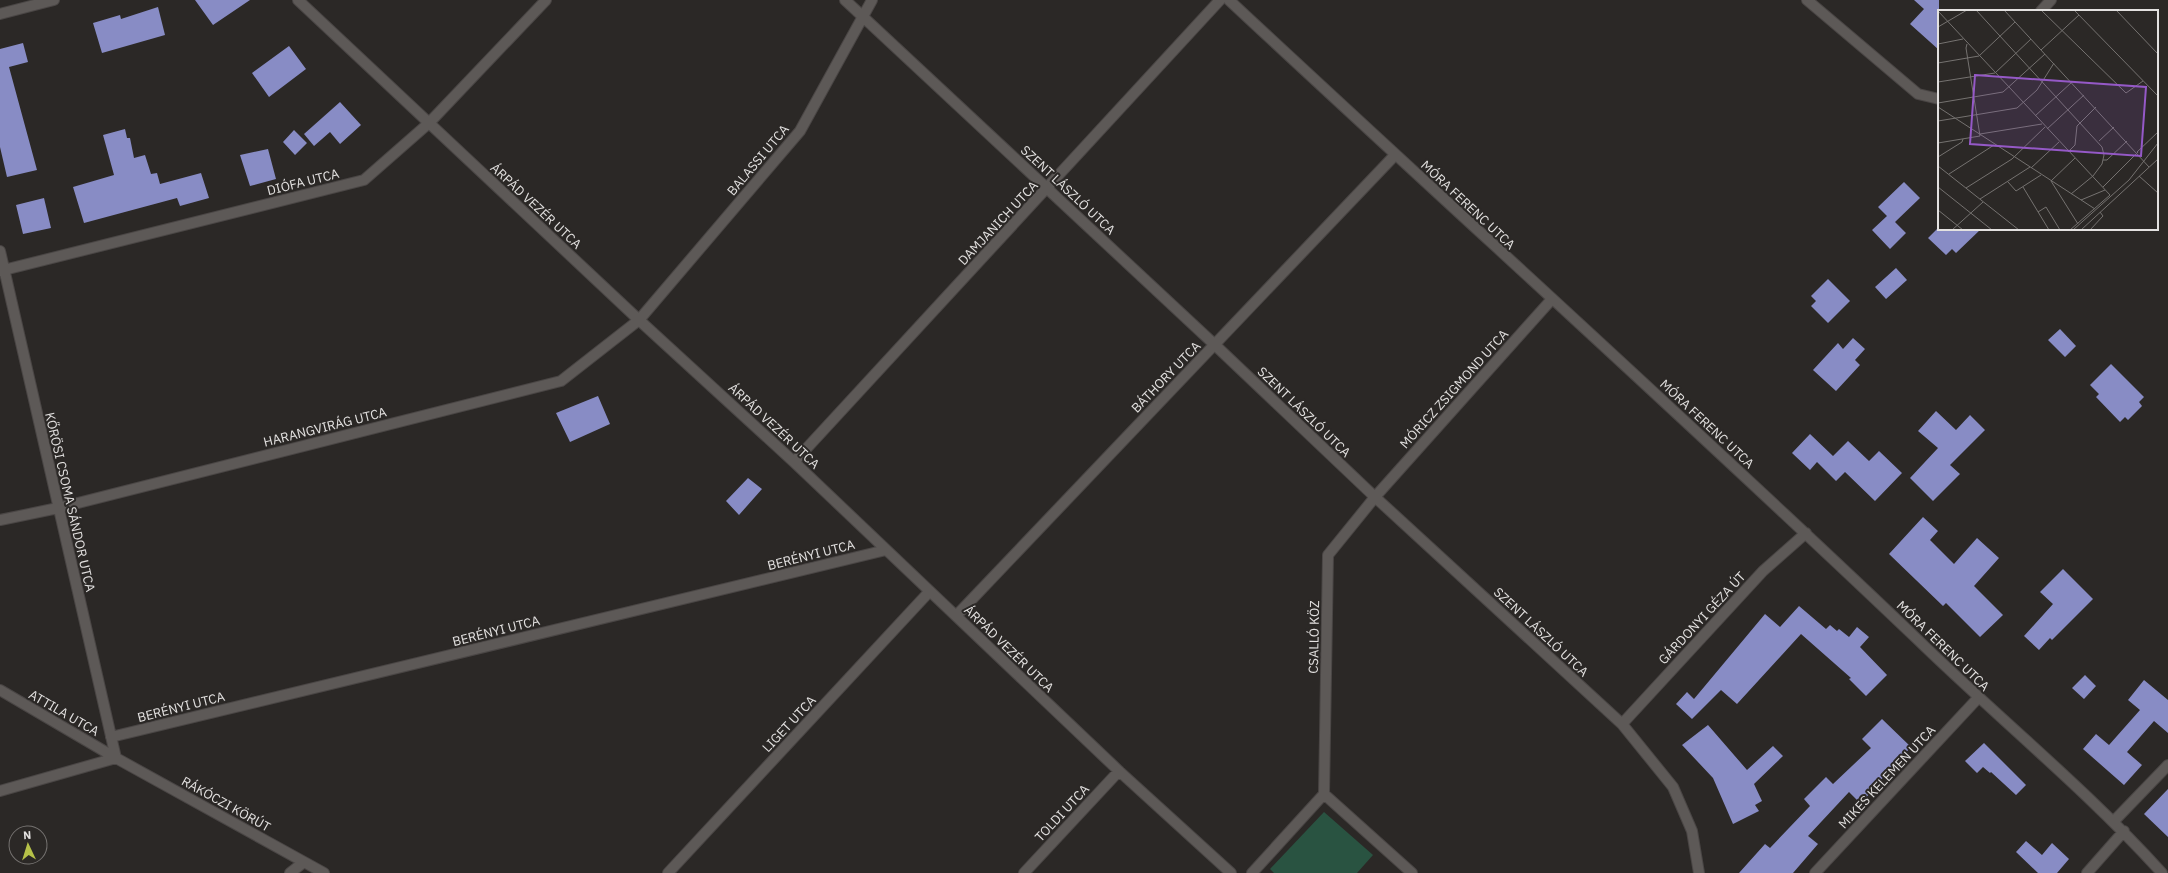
<svg xmlns="http://www.w3.org/2000/svg" width="2168" height="873" font-family="'IBM Plex Sans',sans-serif">
	<style>
		.green { fill: #295341 }
		.building { fill: #888cc5 }
		.lines { fill: none; stroke-linecap: round; stroke-linejoin: round }
		.minor-casing { stroke: #4a4645; stroke-width: 12 }
		.minor { stroke: #5d5957; stroke-width: 10 }
		.labels { text-anchor: middle; dominant-baseline: central; stroke-width: 4; stroke-linejoin: round; paint-order: stroke }
		.street-label { font-size: 13px; fill: #e3e1e0; stroke: #2b2826 }
		.inset-road { fill: none; stroke: #757270; stroke-width: 1 }
		.view { fill: #9559c7; fill-opacity: 0.15; stroke: #9559c7; stroke-width: 2 }
		.inset-edge { fill: none; stroke: #e3e1e0; stroke-width: 2 }
	</style>
	<rect width="100%" height="100%" fill="#2b2826"/>
	<path class="green" d="M1324 812 1373 855 1357 873H1274L1270 869Z"/>
	<path class="building" d="M195 0H250L213 25Z
		M1914 0H1939V50L1910 24 1924 9Z
		M158 7 165 35 102 53 93 23 120 15 121 19Z
		M23 43 28 62 9 67 37 170 7 177 0 147V49Z
		M289 46 306 69 269 97 252 73Z
		M340 102 361 125 340 144 330 132 314 146 304 134Z
		M125 129 127 138H130L134 158 145 155 151 174 157 173 160 184 201 173 209 198 180 206 177 198 84 223 73 187 114 175 103 135Z
		M294 130 307 143 295 155 283 142Z
		M268 149 276 179 250 186 240 155Z
		M1904 182 1920 198 1895 222 1906 233 1890 249 1872 230 1887 216 1878 207Z
		M44 198 51 228 23 234 16 205Z
		M1937 229H1981L1956 253 1952 249 1946 255 1928 238Z
		M1896 268 1907 280 1886 299 1875 287Z
		M1828 279 1850 301 1828 323 1811 306 1816 301 1811 296Z
		M2060 329 2076 346 2065 357 2048 340Z
		M1853 338 1865 349 1855 360 1860 365 1836 391 1813 370 1838 343 1843 349Z
		M2111 364 2144 397 2139 402 2142 406 2128 420 2125 417 2120 422 2096 397 2099 394 2090 385Z
		M598 396 610 424 570 442 556 413Z
		M1936 411 1956 430 1970 415 1985 430 1950 465 1960 474 1933 501 1910 478 1938 448 1918 431Z
		M1810 434 1833 456 1848 441 1869 461 1879 451 1902 473 1875 501 1845 472 1836 481 1817 462 1810 470 1792 453Z
		M748 478 762 489 739 515 726 501Z
		M1923 517 1938 531 1930 540 1954 564 1977 538 1999 558 1974 586 2003 615 1980 637 1946 603 1943 606 1889 554Z
		M2063 569 2093 599 2052 640 2050 638 2039 650 2024 636 2053 604 2040 592Z
		M1799 606 1826 629 1830 625 1837 631 1839 629 1849 637 1857 627 1869 637 1860 647 1887 675 1866 696 1849 679 1851 678 1801 634 1737 704 1721 690 1692 719 1676 704 1687 692 1694 699 1765 614 1780 627Z
		M2085 675 2096 686 2084 699 2072 688Z
		M2144 680 2168 700V733L2154 721 2127 752 2142 765 2124 785 2083 749 2096 734 2109 745 2140 710 2128 700Z
		M1882 719 1911 747 1878 783 1880 784 1860 803 1849 792 1808 836 1818 844 1793 873H1739L1765 844 1770 848 1810 806 1804 799 1826 777 1833 784 1871 748 1862 739Z
		M1708 725 1747 770 1773 746 1783 756 1754 784 1762 801 1755 805 1759 811 1733 824 1713 778 1682 745Z
		M1984 743 2026 785 2016 795 1991 772 1990 773 1983 767 1977 773 1965 761Z
		M2168 789V837L2144 814Z
		M2026 841 2042 855 2052 843 2069 859 2057 873H2038L2016 852Z"/>
	<g class="lines">
		<g class="minor-casing">
			<path id="minor" d="M298 0 639 320 794 462 1119 771 1231 873
				M845 0 1215 345 1375 497 1622 724 1673 787 1692 831 1699 873
				M1229 0C1457 213 1690 422 1916 638 1997 717 2086 789 2162 873
				M1807 0 1918 94 1939 99
				M2041 11 2051 0
				M0 14 54 0
				M0 251 116 758
				M0 271 364 180 429 123 546 0
				M794 462 1220 0
				M0 520 58 508 561 381 639 320 800 131 872 0
				M956 616 1395 155
				M0 690 116 758 324 873
				M1622 724 1763 571 1806 533
				M111 737 886 550
				M0 791 116 758
				M1324 794 1412 873
				M2114 821 2168 765
				M290 873 304 862
				M668 873 929 592
				M1024 873 1119 771
				M1252 873 1324 794 1328 555 1375 497 1552 299
				M1815 873 1978 698
				M2087 873 2124 831"/>
		</g>
		<use href="#minor" class="minor"/>
	</g>
	<g class="labels">
		<g class="street-label">
			<text transform="translate(758 160) rotate(-50)">BALASSI UTCA</text>
			<text transform="translate(303 182) rotate(-14)">DIÓFA UTCA</text>
			<text transform="translate(1068 190) rotate(43)">SZENT LÁSZLÓ UTCA</text>
			<text transform="translate(1468 205) rotate(43)">MÓRA FERENC UTCA</text>
			<text transform="translate(536 206) rotate(43)">ÁRPÁD VEZÉR UTCA</text>
			<text transform="translate(998 223) rotate(-47)">DAMJANICH UTCA</text>
			<text transform="translate(1166 377) rotate(-46)">BÁTHORY UTCA</text>
			<text transform="translate(1454 389) rotate(-48)">MÓRICZ ZSIGMOND UTCA</text>
			<text transform="translate(1304 412) rotate(44)">SZENT LÁSZLÓ UTCA</text>
			<text transform="translate(1707 424) rotate(43)">MÓRA FERENC UTCA</text>
			<text transform="translate(774 426) rotate(43)">ÁRPÁD VEZÉR UTCA</text>
			<text transform="translate(325 427) rotate(-14)">HARANGVIRÁG UTCA</text>
			<text transform="translate(70 502) rotate(77)">KŐRÖSI CSOMA SÁNDOR UTCA</text>
			<text transform="translate(811 555) rotate(-14)">BERÉNYI UTCA</text>
			<text transform="translate(1702 618) rotate(-47)">GÁRDONYI GÉZA ÚT</text>
			<text transform="translate(496 631) rotate(-14)">BERÉNYI UTCA</text>
			<text transform="translate(1541 632) rotate(43)">SZENT LÁSZLÓ UTCA</text>
			<text transform="translate(1314 637) rotate(-89)">CSALLÓ KÖZ</text>
			<text transform="translate(1943 646) rotate(44)">MÓRA FERENC UTCA</text>
			<text transform="translate(1009 649) rotate(44)">ÁRPÁD VEZÉR UTCA</text>
			<text transform="translate(181 707) rotate(-14)">BERÉNYI UTCA</text>
			<text transform="translate(64 713) rotate(30)">ATTILA UTCA</text>
			<text transform="translate(789 724) rotate(-47)">LIGET UTCA</text>
			<text transform="translate(1887 777) rotate(-47)">MIKES KELEMEN UTCA</text>
			<text transform="translate(226 804) rotate(29)">RÁKÓCZI KÖRÚT</text>
			<text transform="translate(1062 813) rotate(-47)">TOLDI UTCA</text>
		</g>
	</g>
	<g transform="translate(1938 10)">
		<rect width="220" height="220" fill="#2b2826"/>
		<path class="inset-road" d="M38 0 164 137 166 145 164 154 155 166 133 184M66 0 211 157M103 0 188 83 205 71M136 0 220 86M178 0 220 44M0 1 172 185 132 220M0 17 29 0M0 34 25 29M29 34 28 38 42 126M103 40 141 5M0 53 41 46 77 12M0 72 57 63 93 29M0 93 65 82 107 44M0 97 157 199M97 106 134 72M0 111 79 98 99 80 116 53M109 119 146 85M42 124 104 114M161 131 176 117M0 133 42 126M130 142 137 135 139 116 158 97M199 142 220 122M0 147 24 132 25 129M137 148 113 171 140 214M165 150H169L189 131M0 156 81 220M93 158 121 132M11 164 56 135M201 166 220 183M70 172 78 181 103 165M0 177 54 220M85 177 111 220M165 177 200 142M28 178 74 149 107 117M42 189 92 157M143 190 167 180M0 200 25 220M100 202 108 197 122 220M14 220 45 192M135 220 191 170 220 133M143 220 220 149M152 220 165 206 162 202"/>
		<path class="view" d="M37 65 208 77 203 146 32 134Z"/>
		<rect width="220" height="220" class="inset-edge"/>
	</g>
	<g transform="translate(28 845) rotate(356)"><circle r="19" fill="#2b2826" stroke="#757270"/>
	<path d="M0-3L7 15L0 10L-7 15Z" fill="#b6c148"/>
	<text y="-6" font-size="11" font-weight="bold" text-anchor="middle" fill="#e3e1e0">N</text>
	</g>
</svg>
